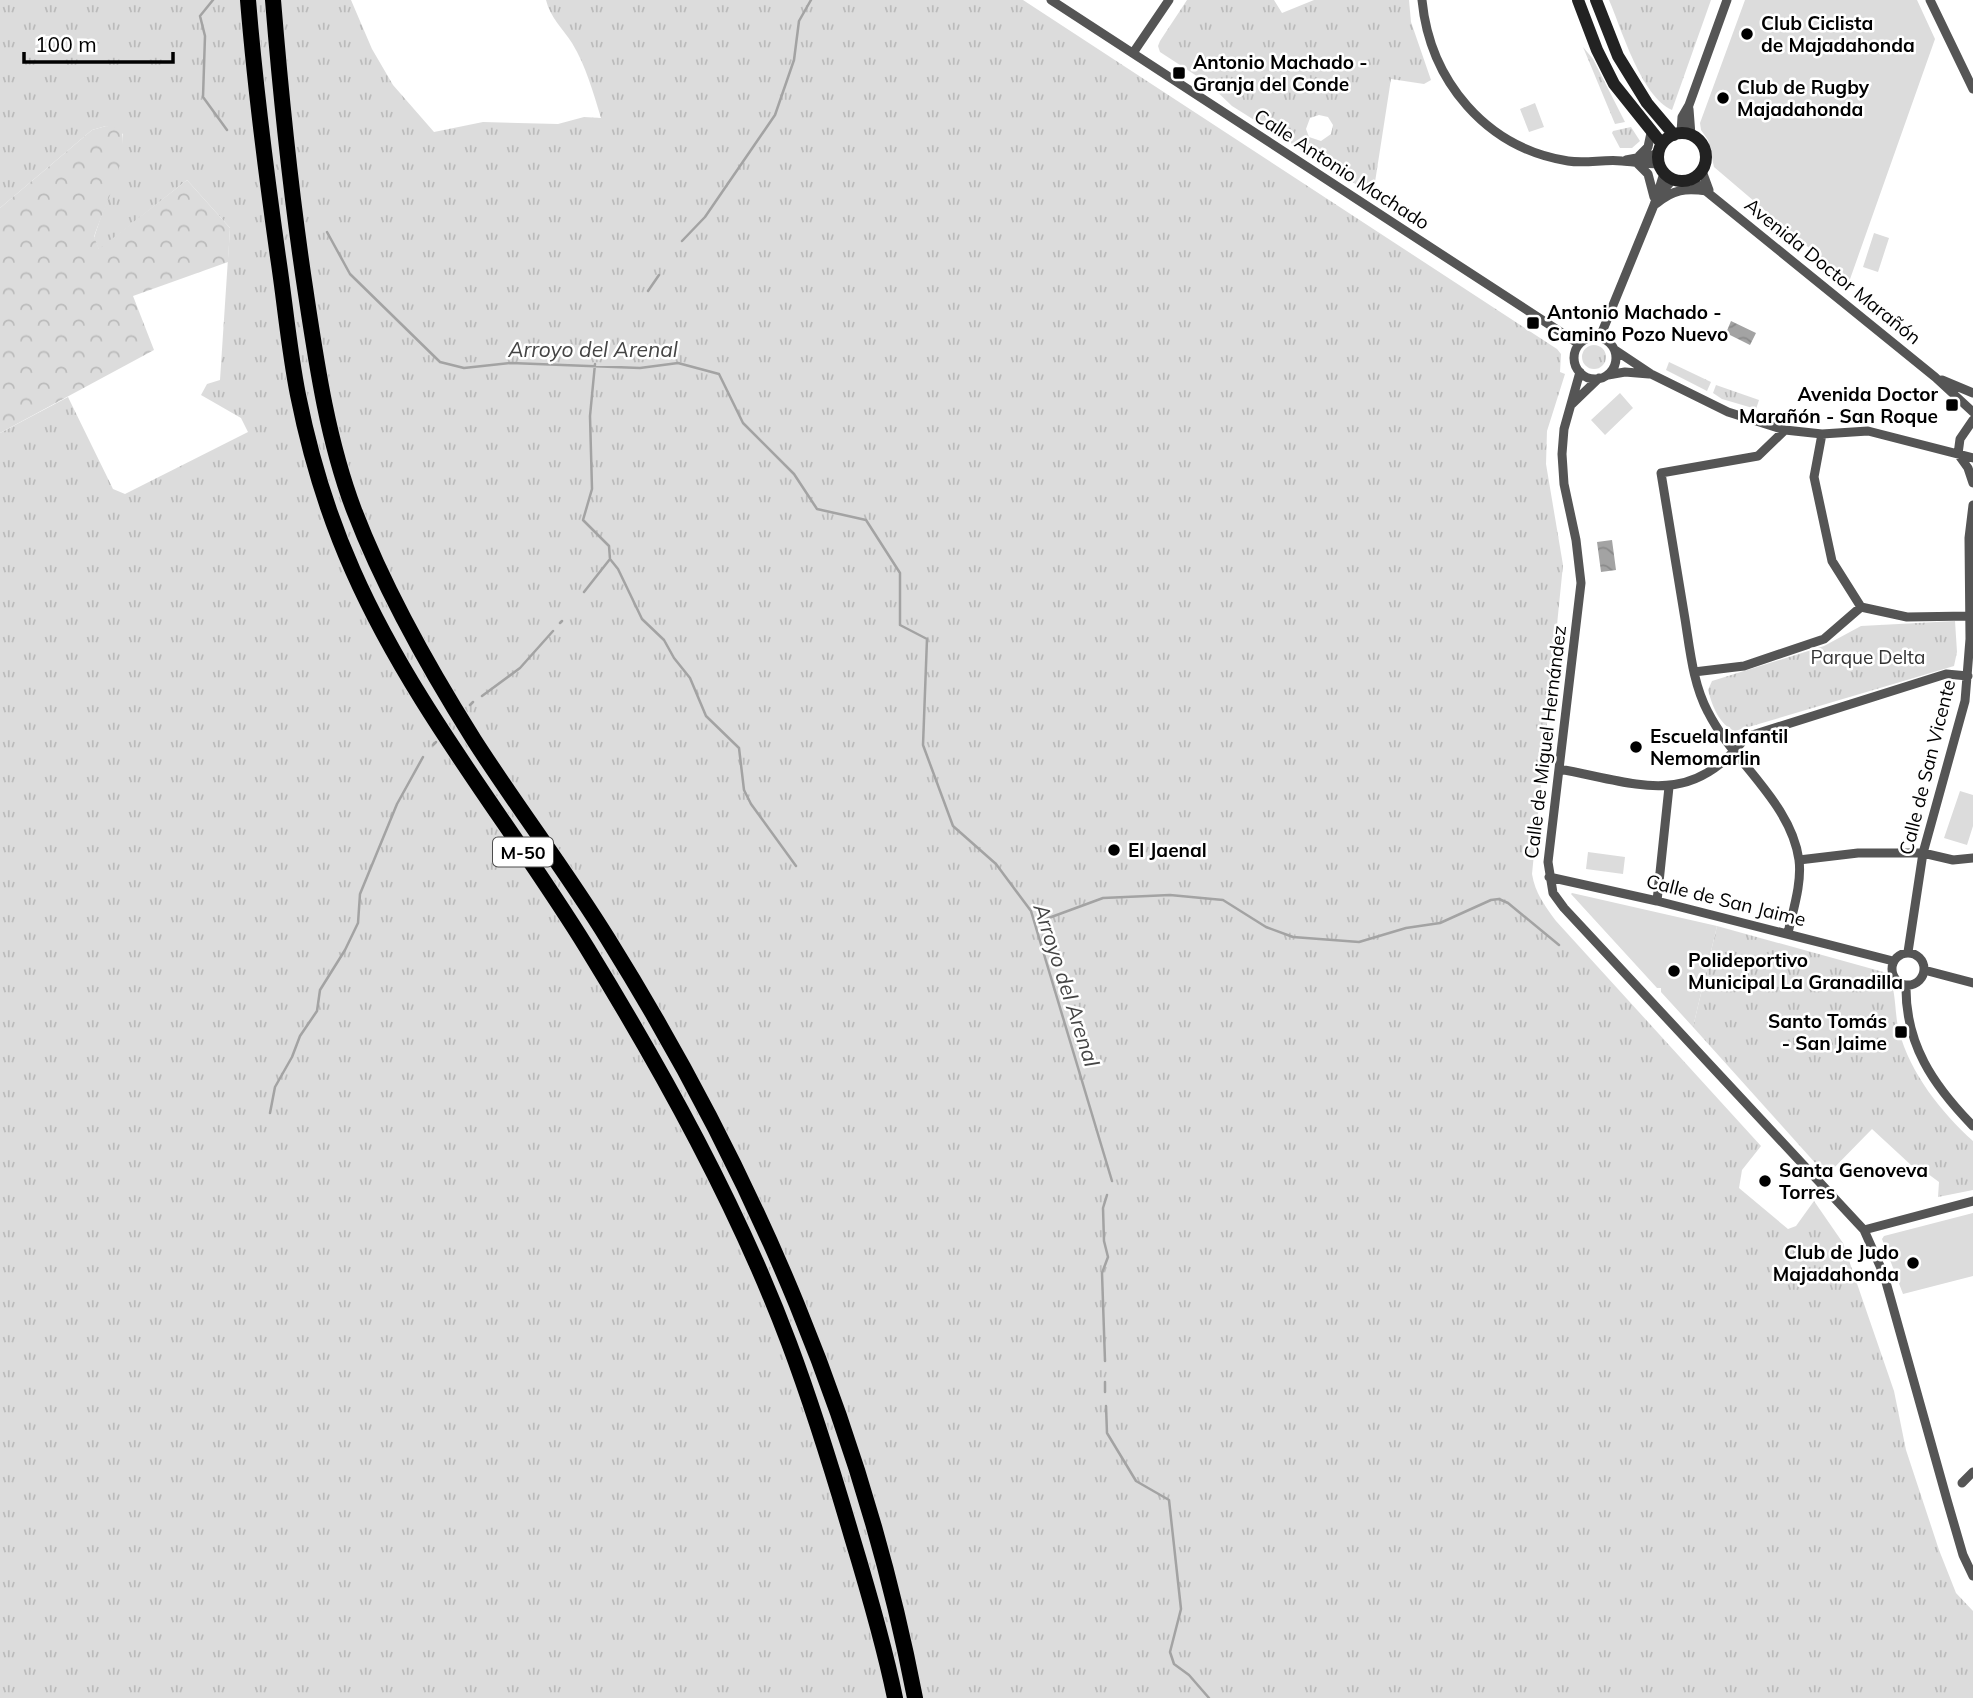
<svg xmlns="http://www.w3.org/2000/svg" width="1973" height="1698" font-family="Mulish,sans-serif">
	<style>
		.grass { fill: url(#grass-tufts); fill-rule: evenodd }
		.forest { fill: url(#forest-crowns) }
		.garden { fill: #dcdcdc }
		.water { fill: url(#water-waves) }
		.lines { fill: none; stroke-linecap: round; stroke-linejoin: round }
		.stream { stroke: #a3a3a3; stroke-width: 2.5 }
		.highway-casing { stroke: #dbdbdb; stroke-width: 18 }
		.street { stroke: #555; stroke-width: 9 }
		.secondary { stroke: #222; stroke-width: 12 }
		.highway { stroke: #000; stroke-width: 16 }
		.poi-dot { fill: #000; stroke: #fff; stroke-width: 2.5 }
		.labels { text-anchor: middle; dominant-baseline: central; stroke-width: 5; stroke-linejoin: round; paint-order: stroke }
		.shield { fill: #fff; stroke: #4c4c4c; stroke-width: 2 }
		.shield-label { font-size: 18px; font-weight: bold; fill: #000 }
		.poi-label { font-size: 19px; font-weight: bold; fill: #000; stroke: #fff; text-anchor: start }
		.street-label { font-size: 19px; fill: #000; stroke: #fff }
		.park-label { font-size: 19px; fill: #333; stroke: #fff }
		.water-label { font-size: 21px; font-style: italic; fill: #444; stroke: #fff }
	</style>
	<defs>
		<pattern id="grass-tufts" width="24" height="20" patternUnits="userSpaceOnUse" patternTransform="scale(1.75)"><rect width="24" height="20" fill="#dcdcdc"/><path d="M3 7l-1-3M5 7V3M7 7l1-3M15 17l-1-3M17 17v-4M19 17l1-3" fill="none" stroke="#bbb"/></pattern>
		<pattern id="forest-crowns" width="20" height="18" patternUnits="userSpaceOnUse" patternTransform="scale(1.75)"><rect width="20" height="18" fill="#dcdcdc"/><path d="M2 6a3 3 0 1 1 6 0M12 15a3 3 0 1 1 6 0" fill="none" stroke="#bbb"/></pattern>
		<pattern id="water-waves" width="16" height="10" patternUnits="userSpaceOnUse" patternTransform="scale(1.75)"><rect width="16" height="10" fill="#a3a3a3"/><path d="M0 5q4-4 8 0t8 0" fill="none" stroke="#8b8b8b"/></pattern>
	</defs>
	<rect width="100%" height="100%" fill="#fff"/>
	<path class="grass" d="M0 0H351L372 49 393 85 434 132 483 122 558 124 584 117 601 118C593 92 586 66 572 43 563 29 550 17 546 0H1023L1557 349 1561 354 1560 372 1565 374 1547 431 1546 464 1563 565 1532 874C1535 893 1545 906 1556 921L1761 1146 1742 1170 1739 1188 1788 1229 1796 1226 1814 1201 1843 1243 1894 1391 1906 1450 1939 1550 1956 1593 1973 1611V1698H0V433L68 397 113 489 125 494 248 432 241 418 201 395 207 384 220 380 230 228 187 180 99 250 94 238C105 203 121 171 123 134L106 126 92 130 0 208Z
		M1187 0H1274L1282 13 1314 0H1409L1411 22 1431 80 1424 84 1391 79 1373 195 1232 106 1209 84 1160 52 1158 46 1160 41ZM1319 115 1328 117 1333 125 1331 134 1321 141 1309 137 1306 129 1310 118Z
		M1609 0H1711L1672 110C1641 96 1622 30 1609 0Z
		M1583 47 1593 59 1625 122 1615 124Z
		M1631 127 1640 141 1632 148H1620L1612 133 1613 131Z
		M1582 357a12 12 0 1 1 24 0a12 12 0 1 1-24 0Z
		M1669 362 1711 382 1707 391 1666 370Z
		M1716 385 1759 400 1756 409 1722 399 1713 393Z
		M1955 621 1957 652 1954 666 1735 731C1719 725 1712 705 1708 690L1712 681 1824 646 1861 626Z
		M1717 926 1887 973C1897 988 1894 1013 1899 1031 1910 1073 1941 1112 1973 1141V1190L1938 1197 1939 1182 1920 1168 1911 1165 1872 1129 1829 1173 1817 1165 1693 1027Z"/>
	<path class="forest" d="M106 126 121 128C130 158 103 209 94 237L99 249 187 180 230 228 228 262 133 296 154 350 0 433V208L92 130Z"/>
	<path class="garden" d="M1745 0H1917L1935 39 1849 282 1714 167 1708 140 1701 130 1700 123Z
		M1535 103 1544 127 1529 132 1520 109Z
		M1874 233 1889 238 1878 272 1863 267Z
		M1620 393 1633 408 1605 435 1591 420Z
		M1960 791 1973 795V826L1967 845 1944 838Z
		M1588 852 1625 857 1623 874 1586 869Z
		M1572 893 1717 926 1693 1027 1661 992V988H1657L1571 894Z
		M1973 1213V1276L1903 1294 1882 1239 1884 1236Z"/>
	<path class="water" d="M1731 321 1756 333 1750 345 1726 333Z
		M1612 540 1616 570 1601 572 1597 542Z"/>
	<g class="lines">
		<path class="stream" d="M213 0 200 16 205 36 203 97 227 130
			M327 232 350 274 440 362 464 368 511 363 640 368 678 363 719 374 743 423 794 474 817 509 866 520 900 573V625L927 639 923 745 953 826 996 864 1031 911 1112 1181
			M682 241 705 217 775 115 794 60 799 21 811 0
			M648 291 659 275
			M610 559 618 569 642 619 664 640 674 658 690 678 706 716 739 748 744 790 751 804 796 866
			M584 592 610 559 609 546 583 520 592 489 590 416 595 364
			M560 623 562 621
			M482 696 520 668 553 631
			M470 705 473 702
			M433 745 436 742
			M1035 923 1103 898 1170 895 1223 900 1266 927 1293 937 1359 942 1406 928 1440 923 1491 900 1499 899 1508 903 1559 945
			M270 1113 275 1087 292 1057 300 1036 317 1011 320 990 345 950 358 923 360 894 397 804 423 757
			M1105 1361 1102 1273 1108 1257 1104 1241 1103 1208 1107 1195
			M1105 1382V1392
			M1106 1406 1107 1433 1136 1481 1169 1500 1181 1609 1170 1652 1174 1664 1189 1675 1209 1698"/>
		<g class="highway-casing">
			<path id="highway" d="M248 0C255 86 266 172 278 257 285 303 289 350 298 395 310 455 328 515 353 571 413 707 510 823 587 948 663 1072 738 1207 789 1343 813 1407 833 1472 852 1537 868 1590 884 1644 895 1698
				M273 0C281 98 291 196 306 294 317 367 328 441 354 510 385 591 428 667 474 740 517 807 566 871 608 939 755 1175 862 1424 915 1698"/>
		</g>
		<path class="street" d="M1051 0 1579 344
			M1422 0C1430 81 1486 148 1568 161 1586 164 1604 159 1622 161 1635 162 1646 164 1659 164
			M1930 0 1973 89
			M1133 53 1169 0
			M1689 109 1691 135
			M1681 133 1682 117 1689 105 1727 0
			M1639 156 1648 147 1651 133
			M1626 160 1658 154
			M1638 164 1648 174 1654 197
			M1702 171 1709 190
			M1691 179 1935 377 1973 412
			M1662 192 1673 179
			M1656 204C1673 189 1686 188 1707 191
			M1574 358a21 21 0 1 1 42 0a21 21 0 1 1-42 0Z
			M1600 337 1654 205 1664 173
			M1615 350 1651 374 1728 412 1785 430 1822 434 1868 431 1973 458
			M1580 372 1564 429 1562 454 1564 484 1576 540 1581 583 1548 862 1553 893 1564 908 1864 1230 1884 1275 1947 1500 1963 1555 1973 1576
			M1608 375 1625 372 1649 374
			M1942 380 1973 393
			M1572 404 1599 378
			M1973 420 1960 439 1958 454 1968 468 1973 483
			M1785 430 1758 456 1661 473C1669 522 1677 571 1685 619 1690 650 1693 684 1708 712 1733 762 1791 802 1799 860 1802 883 1793 910 1788 933
			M1822 434 1814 477 1832 561 1861 607
			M1694 672 1744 666 1824 639 1861 607 1907 617 1969 616
			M1559 769C1637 783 1690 810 1746 737L1946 674 1968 676
			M1799 860 1858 853H1923L1953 860 1973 858
			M1549 877 1657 901 1893 961
			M1657 901 1669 787
			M1908 952 1923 853 1965 701 1970 639 1969 538 1973 505
			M1892 969a16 16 0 1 1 32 0a16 16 0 1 1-32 0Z
			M1924 970 1973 983
			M1906 985C1905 1044 1933 1085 1973 1126
			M1864 1230 1973 1201
			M1962 1483 1973 1472"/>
		<path class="secondary" d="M1578 0 1597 50 1614 84 1662 144
			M1596 0 1618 56 1647 103 1674 135
			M1658 157a24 24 0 1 1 48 0a24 24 0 1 1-48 0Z"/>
		<use href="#highway" class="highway"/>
	</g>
	<g class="poi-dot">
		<circle cx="1747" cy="34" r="7"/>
		<rect x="1172" y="66" width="14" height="14" rx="3.5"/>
		<circle cx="1723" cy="98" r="7"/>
		<rect x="1526" y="316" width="14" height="14" rx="3.5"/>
		<rect x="1945" y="398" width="14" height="14" rx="3.5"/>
		<circle cx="1636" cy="747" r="7"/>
		<circle cx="1114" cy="850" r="7"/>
		<circle cx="1674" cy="971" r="7"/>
		<rect x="1894" y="1025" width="14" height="14" rx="3.5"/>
		<circle cx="1765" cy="1181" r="7"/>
		<circle cx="1913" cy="1263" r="7"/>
	</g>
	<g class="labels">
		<rect class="shield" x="493" y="837.5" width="60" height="29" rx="5"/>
		<g class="shield-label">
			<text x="523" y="852">M-50</text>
		</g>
		<g class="poi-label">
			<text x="1761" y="23">Club Ciclista<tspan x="1761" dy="22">de Majadahonda</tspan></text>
			<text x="1193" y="62">Antonio Machado -<tspan x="1193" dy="22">Granja del Conde</tspan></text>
			<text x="1737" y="87">Club de Rugby<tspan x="1737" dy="22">Majadahonda</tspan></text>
			<text x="1547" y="312">Antonio Machado -<tspan x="1547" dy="22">Camino Pozo Nuevo</tspan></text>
			<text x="1938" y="394" text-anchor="end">Avenida Doctor<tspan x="1938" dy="22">Marañón - San Roque</tspan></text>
			<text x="1650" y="736">Escuela Infantil<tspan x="1650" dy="22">Nemomarlin</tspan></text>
			<text x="1128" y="850">El Jaenal</text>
			<text x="1688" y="960">Polideportivo<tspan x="1688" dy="22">Municipal La Granadilla</tspan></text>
			<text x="1887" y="1021" text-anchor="end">Santo Tomás<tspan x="1887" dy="22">- San Jaime</tspan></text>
			<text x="1779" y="1170">Santa Genoveva<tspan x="1779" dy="22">Torres</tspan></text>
			<text x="1899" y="1252" text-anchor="end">Club de Judo<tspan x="1899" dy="22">Majadahonda</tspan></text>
		</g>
		<g class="street-label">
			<text transform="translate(1342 169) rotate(33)">Calle Antonio Machado</text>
			<text transform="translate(1833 271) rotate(39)">Avenida Doctor Marañón</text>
			<text transform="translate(1545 742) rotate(-83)">Calle de Miguel Hernández</text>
			<text transform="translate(1927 767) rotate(-76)">Calle de San Vicente</text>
			<text transform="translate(1726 900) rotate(14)">Calle de San Jaime</text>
		</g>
		<g class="park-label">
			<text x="1868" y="657">Parque Delta</text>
		</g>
		<g class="water-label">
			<text x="593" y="349">Arroyo del Arenal</text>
			<text transform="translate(1067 985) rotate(72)">Arroyo del Arenal</text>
		</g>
	</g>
	<path d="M24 52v10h149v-10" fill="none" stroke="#000000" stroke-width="3.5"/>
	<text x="35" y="52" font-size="21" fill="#000000" stroke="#ffffff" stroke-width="5" paint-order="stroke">100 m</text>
</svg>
